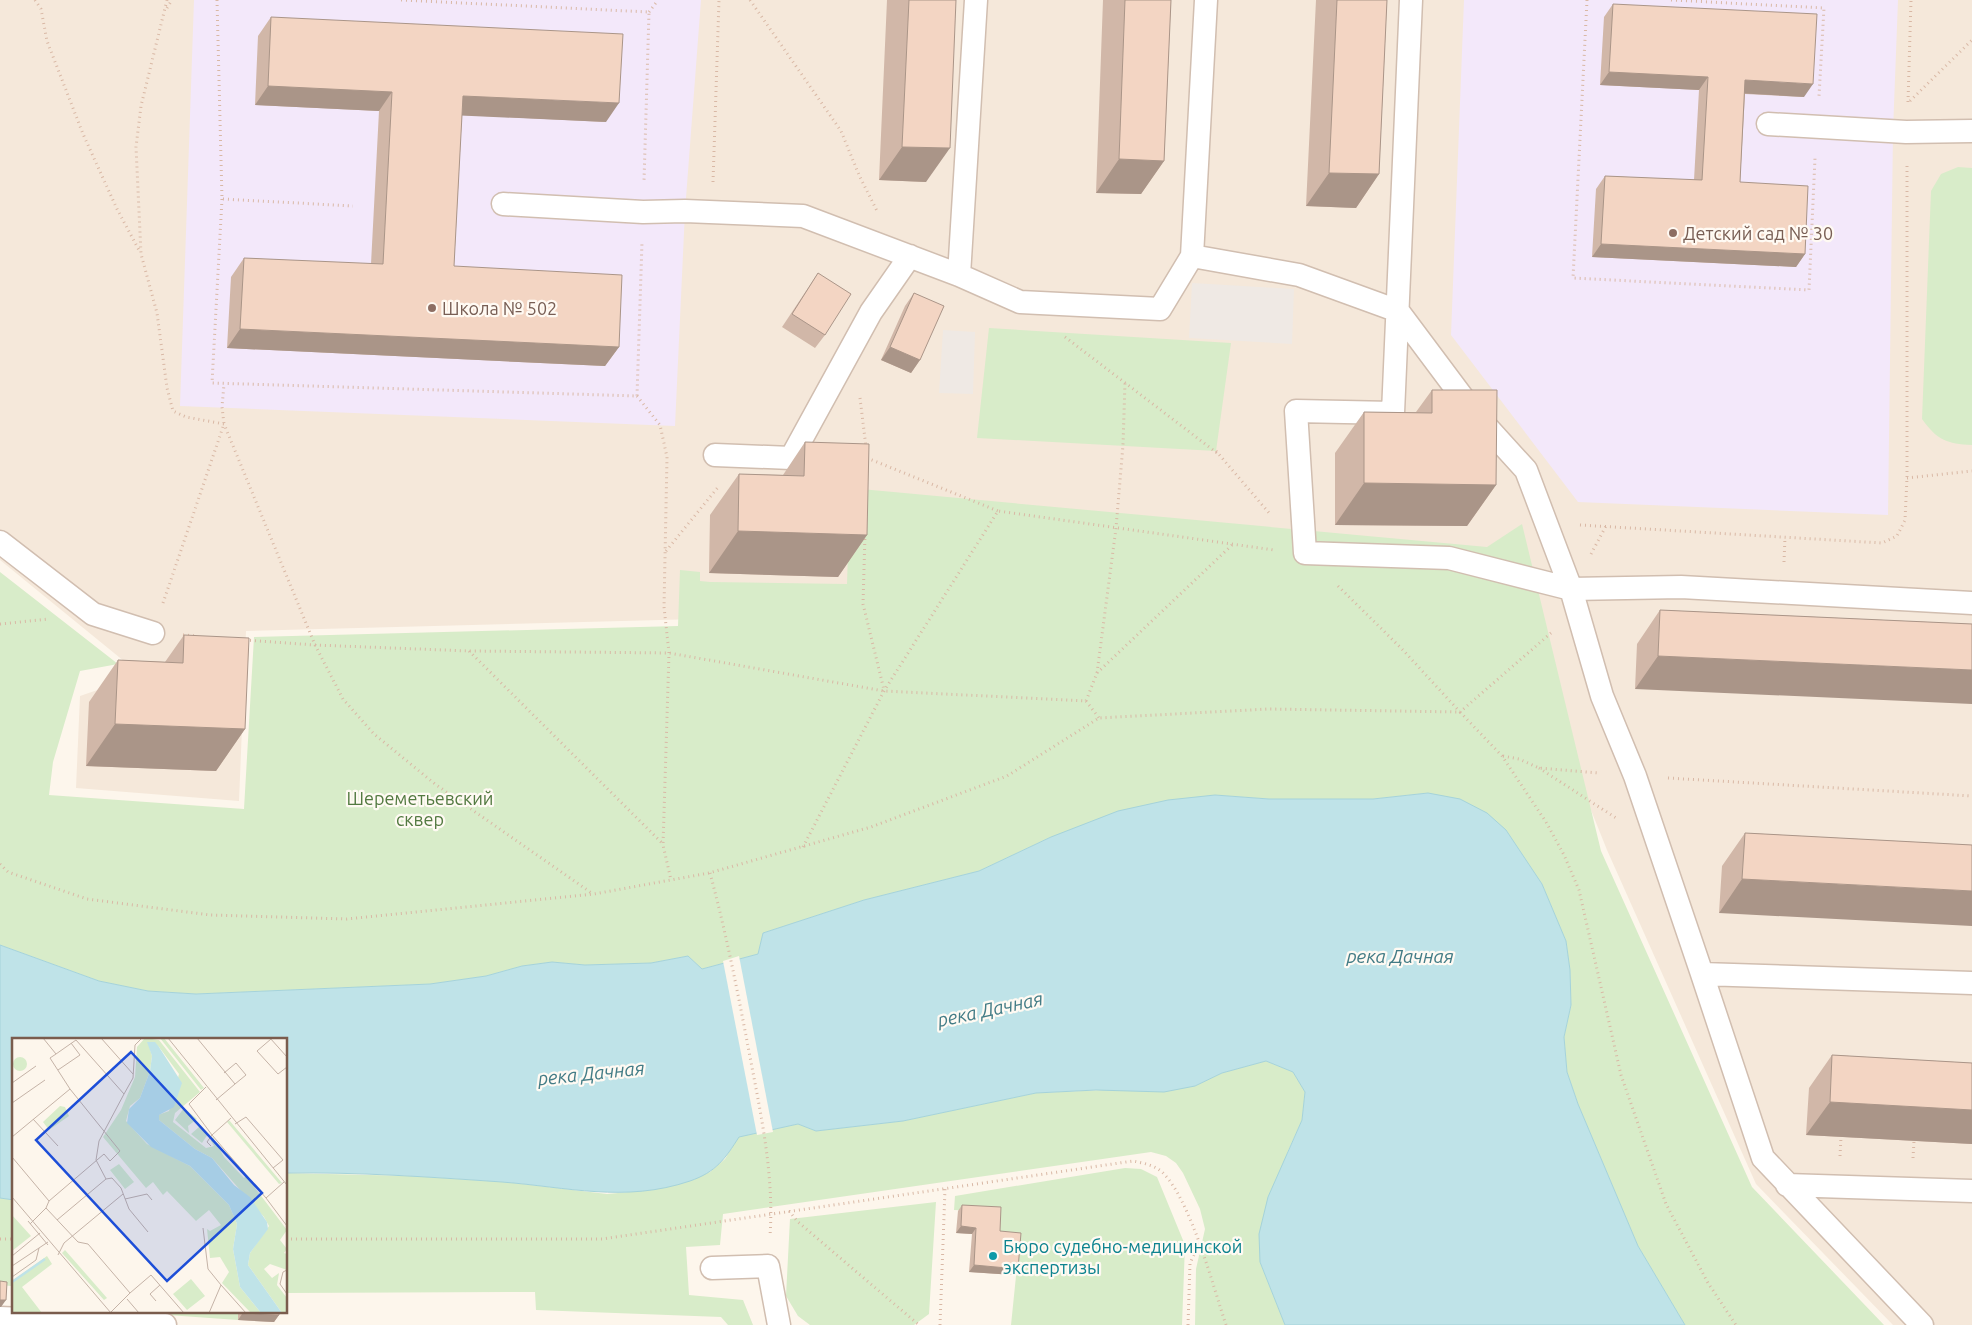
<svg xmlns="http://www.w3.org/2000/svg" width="1972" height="1325" font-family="Ubuntu,sans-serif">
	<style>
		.residential { fill: #f5e8da }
		.industrial { fill: #efe9e4 }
		.education { fill: #f3e8fa }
		.green { fill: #d8ecc9 }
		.water { fill: #bfe3e8; stroke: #a5d3da }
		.pier { fill: #fdf6ec }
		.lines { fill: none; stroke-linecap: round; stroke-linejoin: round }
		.service-casing { stroke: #d1beb0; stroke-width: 25 }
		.path { stroke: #d9b8a5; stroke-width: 3; stroke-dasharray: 1 4; stroke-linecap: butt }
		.service { stroke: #fff; stroke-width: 22 }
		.wall { fill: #d1b7a8 }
		.shaded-wall { fill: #aa9588 }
		.building { fill: #f3d5c3; stroke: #aa9588 }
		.education-dot { fill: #8d6e63; stroke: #fffaf3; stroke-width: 2 }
		.culture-dot { fill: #0f9aa8; stroke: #fffaf3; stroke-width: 2 }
		.labels { text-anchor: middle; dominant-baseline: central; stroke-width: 4.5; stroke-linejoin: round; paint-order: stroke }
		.education-label { font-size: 18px; fill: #785e54; stroke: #fffaf3; text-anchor: start }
		.park-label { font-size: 18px; fill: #537a41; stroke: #fffaf3 }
		.culture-label { font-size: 18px; fill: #0d838f; stroke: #fffaf3; text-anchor: start }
		.water-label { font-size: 19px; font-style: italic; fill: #437c86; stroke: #fffaf3 }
		.inset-river { fill: none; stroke: #bfe3e8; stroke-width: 2.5 }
		.inset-road { fill: none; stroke: #c5b3a7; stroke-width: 1 }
		.view { fill: #1d4ed8; fill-opacity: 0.15; stroke: #1d4ed8; stroke-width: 2.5 }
		.inset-edge { fill: none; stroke: #7a5c4d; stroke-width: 2.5 }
	</style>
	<rect width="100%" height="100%" fill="#fdf6ec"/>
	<path class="residential" d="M0 0H1972V1325H1893L1756 1184 1607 850 1518 628 887 614 246 631 239 801 76 788 80 696 141 675 0 560Z"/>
	<path class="industrial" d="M1192 283 1294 289 1292 344 1189 338Z
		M943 330 975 332 973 394 939 393Z"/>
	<path class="education" d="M194 0H701L685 211 675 426 180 406Z
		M1464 0H1898L1893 131 1888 515 1578 502 1451 335Z"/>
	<path class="green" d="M1958 167 1972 168V445C1947 444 1937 440 1922 419L1931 191 1941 174Z
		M989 328 1231 343 1216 451 977 438Z
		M850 488 1487 547 1522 524 1601 851 1752 1187 1884 1325H1685L1638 1246 1578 1104 1567 1072 1564 1037 1571 1005 1570 970 1566 941 1542 884 1506 830 1428 793 1373 799H1269L1215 795 1051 837 979 871 864 900 763 933 758 954 702 969 688 956 651 963 585 965 552 962 522 966 486 976 430 984 196 994 148 991 99 981 0 945V572L118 664 80 671 53 762 49 795 244 809 254 637 678 626 680 570 700 572V581L710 582 847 584Z
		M1266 1061 1293 1072 1305 1092 1302 1120 1288 1151 1260 1262 1285 1325H1195L1196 1269 1205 1229 1200 1209 1183 1173 1176 1163 1166 1156 1151 1152 723 1214 720 1245 686 1247 689 1295 743 1300 753 1325H728L721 1317 536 1310 535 1292 286 1293V1173L412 1176 505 1182 607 1194 651 1190 710 1172 725 1159 738 1137 798 1124 816 1131 903 1121 1036 1093 1195 1086 1222 1073Z
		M1125 1168 1141 1169 1157 1177 1185 1245 1182 1325H1011L1020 1237 997 1234 999 1212 954 1210 955 1196Z
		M0 1198 14 1200V1304H11V1286L0 1285Z
		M936 1202 929 1314 914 1325H810L798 1316 786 1296 790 1219Z
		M111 1311H238V1320Z"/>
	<path class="water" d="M1428 793 1460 799 1487 813 1506 830 1542 884 1566 941 1570 970 1571 1005 1564 1037 1567 1072 1578 1104 1638 1246 1685 1325H1285L1260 1262 1259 1234 1268 1197 1302 1120 1305 1092 1293 1072 1266 1061 1222 1073 1195 1086 1164 1092 1096 1090 1036 1093 903 1121 816 1131 798 1124 739 1137C725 1159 716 1172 690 1181 625 1203 567 1187 502 1182 430 1177 358 1172 286 1173V1039H14V1200L0 1198V945L99 981 148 991 196 994 430 984 486 976 522 966 552 962 585 965 651 963 688 956 702 969 758 954 763 933 864 900 979 871 1051 837 1118 811 1168 800 1215 795 1269 799H1373Z"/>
	<path class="pier" d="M739 956 773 1132 757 1135 723 961Z"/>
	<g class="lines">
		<g class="service-casing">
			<path id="service" d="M1411 0 1393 413 1296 411 1305 553 1449 558 1571 589 1681 587 1972 603
				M1768 124 1906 132 1972 131
				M503 204 643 212 685 211 803 216 959 275 1020 302 1160 309 1192 256 1299 275 1398 311 1475 414 1526 470 1571 589 1602 696 1635 776 1702 974
				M1192 256 1206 0
				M959 275 976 0
				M715 455 791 458 871 312 910 256
				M0 542 93 614 153 633
				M1787 1185 1972 1191
				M712 1268 768 1266 779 1325
				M0 1318 165 1325
				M1922 1325 1763 1158 1702 974 1972 983"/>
		</g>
		<path class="path" d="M35 0 41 9 47 41 83 134 117 209 140 252
			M167 0 141 106 136 147 141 254 157 313 167 388 173 411 186 417 224 424 315 645 469 651 669 653 884 691 1086 701 1097 673 1116 528 1123 445 1125 382
			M217 0 222 199 353 206
			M401 0 649 12 644 181
			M750 0 841 131 859 175 877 211
			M1587 0 1573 278 1809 290 1815 158
			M1671 0 1824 8 1819 96
			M167 8 172 0
			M649 12 658 0
			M1910 101 1972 40
			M1908 102 1911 0
			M713 182 719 0
			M222 199 212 383 637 396 642 242
			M1065 337 1217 453
			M637 396 660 425 667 457 664 607 669 653 663 845 671 880
			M860 398 866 447
			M1216 451 1270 514
			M867 458 998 511
			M1907 478 1972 471
			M1580 525 1882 543 1897 536 1905 520 1907 478V163
			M865 534 863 604 884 690
			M666 551 719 486
			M1591 554 1606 526
			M1784 562 1785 537
			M1338 586 1402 649 1460 712 1551 633
			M163 603 224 424 222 407 224 384
			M0 624 49 619
			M183 635 197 636
			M245 640 315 645 343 699 374 734 435 784 593 894
			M469 651 663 844
			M1097 673 1232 545
			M1086 701 1099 718
			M1503 756 1519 759 1539 768 1599 773
			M1539 768 1616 818
			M1668 778 1972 796
			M803 847 884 691 998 511 1274 550
			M0 864 8 872 87 899 210 915 347 919 594 894 709 873 871 827 1007 776 1099 718 1268 709 1460 712 1502 756 1546 822 1564 855 1579 890 1621 1075 1666 1204 1708 1283 1736 1325
			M710 873C727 936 739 999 751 1062 762 1120 774 1177 770 1236
			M1840 1156 1841 1137
			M1913 1158 1914 1141
			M789 1211 798 1222 919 1325
			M0 1239H14
			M286 1239H602L1133 1161C1143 1163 1154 1165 1162 1172 1190 1198 1213 1286 1226 1325
			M940 1325 945 1189
			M1188 1325 1190 1263 1199 1245"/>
		<use href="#service" class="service"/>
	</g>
	<path class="wall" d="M887 0H956L926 182 879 180Z
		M1103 0H1171L1164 161 1141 194 1096 193Z
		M1316 0H1387L1379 174 1356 208 1306 206Z
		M1613 4 1804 97 1745 94 1740 182 1805 254 1796 267 1592 257 1596 189 1605 176 1694 180 1699 90 1600 85 1604 17Z
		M271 17 606 122 462 115 454 266 619 347 605 366 227 348 231 277 244 258 371 264 379 111 255 105 258 36Z
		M818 273 825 335 815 348 782 327Z
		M914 293 920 360 911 373 881 360 905 306Z
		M1432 390 1496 485 1467 526 1335 525V453L1364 412H1416Z
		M805 442 867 535 838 577 709 573 710 515 739 474 783 475Z
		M1660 610 1972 624 1635 689 1637 644Z
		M184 635 245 729 216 771 86 766 89 702 118 660 165 662Z
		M1745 833 1972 845 1719 913 1722 866Z
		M1832 1055 1972 1063V1144L1806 1135 1809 1088Z
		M962 1205 1000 1231 1014 1275 969 1272 972 1234 956 1233 958 1211Z
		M238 1311H279V1315L274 1322 238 1320Z"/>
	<path class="shaded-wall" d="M1609 72 1708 77 1699 90 1600 85Z
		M1745 80 1813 84 1804 97 1736 93Z
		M268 86 392 92 379 111 255 105Z
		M463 96 619 103 606 122 450 115Z
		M902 147 950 148 926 182 879 180Z
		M1119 159 1164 161 1141 194 1096 193Z
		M1329 173 1379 174 1356 208 1306 206Z
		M1601 244 1805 254 1796 267 1592 257Z
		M240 329 619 347 605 366 227 348Z
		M890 347 920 360 911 373 881 360Z
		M1364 483 1496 485 1467 526 1335 525Z
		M738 531 867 535 838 577 709 573Z
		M1658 656 1972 670V704L1635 689Z
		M115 724 245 729 216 771 86 766Z
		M1742 879 1972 891V926L1719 913Z
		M1830 1102 1972 1110V1144L1806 1135Z
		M961 1226 976 1228 972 1234 956 1233Z
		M974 1265 1018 1269 1014 1275 969 1272Z
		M0 1300H6L1 1307H0Z
		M242 1314 279 1315 274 1322 238 1320Z"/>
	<path class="building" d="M909 0H956L950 148 902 147Z
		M1125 0H1171L1164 161 1119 159Z
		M1337 0H1387L1379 174 1329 173Z
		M1613 4 1817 14 1813 84 1745 80 1740 182 1808 186 1805 254 1601 244 1605 176 1702 180 1708 77 1609 72Z
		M271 17 623 34 619 103 463 96 454 266 622 275 619 347 240 329 244 258 383 264 392 92 268 86Z
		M818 273 851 294 825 335 792 314Z
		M914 293 944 306 920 360 890 347Z
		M1432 390H1497L1496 485 1364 483V412L1432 413Z
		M805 442 869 444 867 535 738 531 739 474 804 476Z
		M1660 610 1972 624V670L1658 656Z
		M184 635 249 638 245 729 115 724 118 660 183 663Z
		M1745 833 1972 845V891L1742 879Z
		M1832 1055 1972 1063V1110L1830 1102Z
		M962 1205 1001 1207 1000 1231 1021 1233 1018 1269 974 1265 976 1228 961 1226Z
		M0 1281 7 1282 6 1300H0Z
		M242 1311H279V1315L242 1314Z"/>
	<g class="education-dot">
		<circle cx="1673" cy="233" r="5"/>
		<circle cx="432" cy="308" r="5"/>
	</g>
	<circle class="culture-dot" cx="993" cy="1256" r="5"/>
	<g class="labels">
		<g class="education-label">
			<text x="1683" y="233">Детский сад № 30</text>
			<text x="442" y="308">Школа № 502</text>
		</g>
		<g class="park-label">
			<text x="420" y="798">Шереметьевский<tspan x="420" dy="21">сквер</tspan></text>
		</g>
		<g class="culture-label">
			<text x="1003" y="1246">Бюро судебно-медицинской<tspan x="1003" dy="21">экспертизы</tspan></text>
		</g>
		<g class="water-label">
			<text x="1400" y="956">река Дачная</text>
			<text transform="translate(990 1009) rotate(-12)">река Дачная</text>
			<text transform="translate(591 1073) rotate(-6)">река Дачная</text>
		</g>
	</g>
	<g transform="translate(12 1038)">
		<rect width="275" height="275" fill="#fdf6ec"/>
		<path d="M133 0 147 2 188 54 163 75 161 84 194 110 202 108 199 103 201 99 212 119 232 140 234 138 275 192 268 202 275 211 272 215 275 216V232L258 226 252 231 260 240 267 235 265 247 275 260V275H270L236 227 238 215 257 188 252 179 200 120 183 111 147 82 146 77 157 73 167 36 147 9 136 4 140 18 138 33 128 60 118 68 114 83 135 106 178 128 217 167 225 186 221 211 228 249 249 275H239L210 245 217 234 208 219 198 220 195 191 198 193 209 187 197 172 184 183 155 153 151 157 141 144 134 150 91 99 109 72 123 39 125 9ZM148 0H152L192 50 189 52ZM1 26a7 7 0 1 1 14 0a7 7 0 1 1-14 0ZM48 68 53 69 57 78 37 92 31 84ZM172 70 185 81 176 88 177 95 163 82ZM217 82 270 145 267 146 215 84ZM187 89 196 96 190 105 179 96ZM107 126 122 144 113 151 98 132ZM0 177 19 198 0 213ZM53 212 95 260 92 262 50 215ZM35 218 40 226 10 249 30 275H0V243ZM179 241 193 258 175 272 161 256Z" fill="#d8ecc9"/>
		<path d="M135 4H143L147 9 170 45 162 69 147 77V82L183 111 200 120 222 147 238 159 255 184 256 191 238 215 236 227 270 275H249L228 249 221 211 225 186 217 167 178 128 139 109 115 85 117 71 128 60 138 33 140 18Z" fill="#bfe3e8"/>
		<path class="inset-river" d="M0 244 33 221"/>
		<path class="inset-road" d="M31 0 44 16 64 2 112 56 121 40 123 7 130 0M89 0 121 36M156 0 275 147M185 0 223 46 204 62M258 0 275 19M259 1 245 13 266 36 275 29M46 32 68 17 59 5M212 35 224 25 234 37 223 46M0 45 24 28M194 49 177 66 200 97 195 104 199 108M112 56 87 103 84 122 94 141 100 140 109 150 117 171 136 194M0 65 33 42M219 80 200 97 254 160 272 144M21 81 46 108M223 86 234 79 271 122 261 130M0 99 58 51 38 20 44 16M0 119 37 163M0 159 99 275M254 160 275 188M113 161 135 156 140 162M34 170 66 204 76 206 118 255 98 275M45 182 94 141M16 183 36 207M18 186 34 170 37 163 92 116 98 123 108 113 58 51M191 190 196 231 209 247 197 275M46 217 52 205 111 156M0 218 28 195M0 228 36 204M275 232 271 234 268 246 275 256M0 239 24 222 27 210M209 247 234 275M118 255 139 237 172 275M115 261 127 275M144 263 138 256 148 247"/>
		<path class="view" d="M119 14 250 155 155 243 24 102Z"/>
		<rect width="275" height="275" class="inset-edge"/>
	</g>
</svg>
